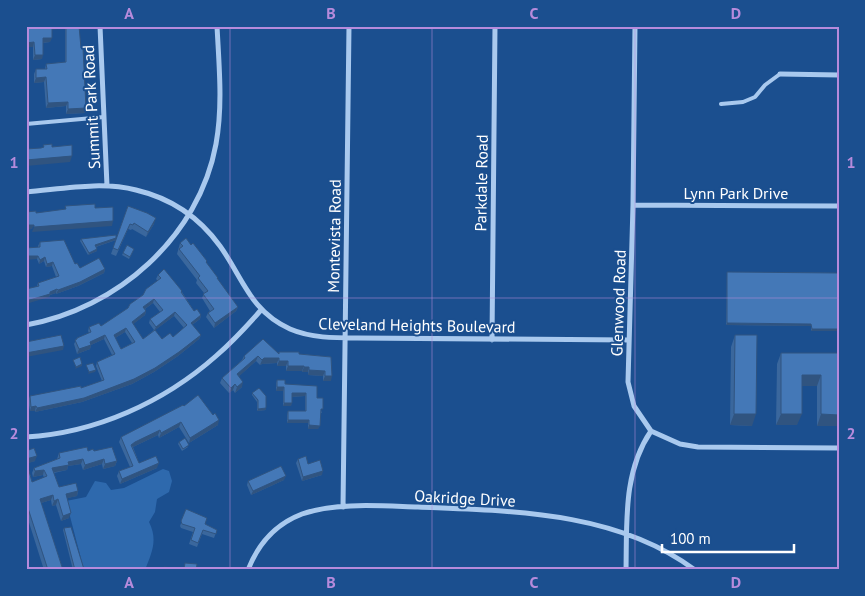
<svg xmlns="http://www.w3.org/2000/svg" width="865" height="596" font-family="'PT Sans',sans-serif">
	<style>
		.green { fill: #2e69ad }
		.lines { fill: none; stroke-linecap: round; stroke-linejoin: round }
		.service { stroke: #a9c9ee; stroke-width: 4 }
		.minor { stroke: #a9c9ee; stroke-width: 5 }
		.wall { fill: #3a679d; fill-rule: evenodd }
		.shaded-wall { fill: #305480 }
		.building { fill: #4478b7; stroke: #305480; fill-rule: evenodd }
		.grid { fill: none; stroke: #b68bdc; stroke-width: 1; stroke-opacity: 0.55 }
		.labels { text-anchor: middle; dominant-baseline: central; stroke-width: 4; stroke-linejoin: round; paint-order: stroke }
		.street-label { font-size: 16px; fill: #fff; stroke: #1b4f8f }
		.neatline { fill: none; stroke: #b68bdc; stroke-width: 2 }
		.grid-label { font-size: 16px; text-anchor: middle; font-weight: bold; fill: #b68bdc }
	</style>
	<rect width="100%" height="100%" fill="#1b4f8f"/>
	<path class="green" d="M163 469 169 471 172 481 169 492 157 499 155 512 149 522C158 540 152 552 145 570H84L66 501 86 497 95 481 106 483 111 490 124 488Z"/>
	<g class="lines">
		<path class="service" d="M721 104 743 102 755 97 765 85 780 74
			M26 124 104 117"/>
		<path class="minor" d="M100 26 107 186
			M780 74 839 75
			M26 192C62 189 101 181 136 190 170 198 199 217 220 246 243 278 250 311 290 329 311 338 334 338 357 338L629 340
			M633 205 839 206
			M26 325C117 309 199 237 216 144 223 105 219 66 217 26
			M492 340 495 26
			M651 431 680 444 698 447 839 448
			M26 437C96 433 164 402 216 356 232 342 247 326 261 310
			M343 507 349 26
			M248 570C258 544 276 524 302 514 335 502 383 506 418 507 512 511 616 511 695 570
			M626 570C627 522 623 472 651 431L634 406 628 382 633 205 635 26"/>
	</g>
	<path class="wall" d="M26 26H79L85 113 66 114V106L46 108 44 82 34 83V74L36 69H45L46 64 65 62V28L52 29 50 42 43 43 42 59 33 60V47H26Z
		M128 206 154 224 146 237 132 229 131 230 128 229 116 256 111 254Z
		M81 239 116 240 96 247 97 251 88 255 80 241Z
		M40 242 80 268 105 269 104 273 78 286 56 294V293L50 295 49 297 37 286 38 283 56 277 52 266 46 267 44 261 39 264 37 259 38 246Z
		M180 243 207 261 206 263 218 278 217 279 238 307 236 311 214 328 206 317 208 313 210 311 202 298 204 293 196 283 197 280 177 254Z
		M133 251 129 259 122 255 123 253Z
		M727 272 839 273V331H811V326L726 325 727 274Z
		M158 275 182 292 194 311 201 315 200 319 192 325 201 335 199 339 178 356 154 372 132 384 82 402 35 412V411H30L28 400 30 396 81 388 102 381 96 366 97 362 112 355 104 339 91 345 90 349 77 354 74 344 77 338 89 333 88 331 89 327 101 326 128 308 158 281 156 279ZM153 303 160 312 150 319 149 323 154 330 143 339 133 324 145 315 146 311 145 309ZM174 316 184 328 173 337 162 339 155 330ZM125 332 132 343 121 349 115 338Z
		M735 335 752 426 730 425 731 347Z
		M279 352 331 357V381H323V376L308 375V372H302V371H286V366H277V363L262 364 260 365 256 361 239 376 242 387 235 393 233 390 229 393 220 383 222 378 242 360 244 356 278 354Z
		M781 353H839L838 426H817V386H802L797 425H776L777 364Z
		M277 380 285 384 317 398 322 413H321L318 429H308V423H287V415L288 411H305V396L292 397 291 406H283V391H276V383Z
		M252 393 266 410 257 411V402L252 395Z
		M184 406 218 425 189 443 179 427 159 438 158 435 133 447 139 463 157 468 120 484 117 476 119 471 130 467 119 442 121 437Z
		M179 442 188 447 182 451 178 444Z
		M26 451 35 461 27 463 32 482 44 478 43 475 33 477 32 473 34 468 57 459 59 453 88 451H94L117 461 115 466 103 469 102 464 83 470 81 464 68 466 67 470 54 473 59 487 78 491 77 496 67 498 69 518 61 521 56 505 52 506 51 500 41 503 63 570H44L26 513Z
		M298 459 308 464 322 475 302 481 296 463Z
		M284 480 251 495 247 485 248 481Z
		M186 509 205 524 217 530 214 538 202 534 197 547 189 544 193 532 181 528 180 526Z
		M64 528 84 570H73L63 530Z"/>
	<path class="shaded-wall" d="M51 26H65V28L50 30Z
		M43 38H52L50 42 41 43Z
		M34 42 33 47H26V43Z
		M35 55H43L42 59 33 60Z
		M46 77 44 82 34 83 36 78Z
		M68 102 66 106 46 108 48 103Z
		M86 108 85 113 66 114 68 109Z
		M72 156 70 162 26 166V160Z
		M156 218 154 224 146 237 148 232Z
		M113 221 112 226 32 232 34 227Z
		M26 225H34L32 229 26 230Z
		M116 238V240L95 247V245Z
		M97 249V251L88 255 89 253Z
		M26 256H38L37 259 26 260Z
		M45 257 44 261 39 264 40 260Z
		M53 262 52 266 46 267 47 264Z
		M105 269 104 273 78 286 56 294 58 290Z
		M57 289 56 293 50 295 49 297 26 304V301Z
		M154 299 153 303 142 311 143 307Z
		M238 307 236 311 214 328 215 323Z
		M146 311 145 315 131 326 132 322Z
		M175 312 174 316 154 331 156 327Z
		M201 315 200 319 189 327 191 323Z
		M727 323 811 324V326L726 325Z
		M126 328 125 332 112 340 114 335Z
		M812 329H839V331H811Z
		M105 335 104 339 91 345 90 349 77 354 79 349 90 342Z
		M201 335 199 339 178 356 154 372 132 384 82 402 35 412 37 408 84 398Z
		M64 346 63 350 26 357V353Z
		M258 356 256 361 235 380 237 374Z
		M264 358H279L277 363 262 364 260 365 262 360Z
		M279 361H288L286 366H277Z
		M82 364V366L75 369 76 367Z
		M288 366H304L302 371H286Z
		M304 367H309L308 372H302Z
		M96 370 95 372 88 374 89 372Z
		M309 370 325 371 323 376 308 375Z
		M802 375H821L817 386H798Z
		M325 376H332L331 381H323Z
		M243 382 242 387 235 393 237 387Z
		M235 384 233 390 229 393 231 388Z
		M277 387H284L283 391H276Z
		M292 393H306L305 396 291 397Z
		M284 403H292L291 406H283Z
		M36 406 35 411H30L31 407Z
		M266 408V410L257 411 258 409Z
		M734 414H756L752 426 730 425Z
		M781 414H802L797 425H776Z
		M821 414 839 415 838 426H817Z
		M219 420 218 425 189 443 190 438Z
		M288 420H309L308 423H287Z
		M181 422 179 427 159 438 161 433Z
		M309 425 320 426 318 429H308Z
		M160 430 158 435 133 447 131 445 135 442Z
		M37 456 35 461 26 464V459Z
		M83 459 81 464 68 466 67 470 50 473 52 468 68 462Z
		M104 459 102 464 83 470 85 465Z
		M117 461 115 466 103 469 105 464Z
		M159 463 157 468 120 484 122 479Z
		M44 470 43 475 33 477 35 471Z
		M323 471 322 475 302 481 303 477Z
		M286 476 284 480 251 495 253 491Z
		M78 491 77 496 64 499 66 494Z
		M53 495 51 500 38 504 40 499Z
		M58 499 56 505 52 506 54 501Z
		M71 513 69 518 61 521 63 516Z"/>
	<path class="building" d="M26 26H52V38H43V55H35L34 42 26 43Z
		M66 26H79L81 48H83L86 108 68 109V102L48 103 46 77 36 78V69H47L46 64 66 62Z
		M52 144V147L72 145V156L26 160V149L41 148 44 147 43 145Z
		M95 204V208L113 207V221L34 227V225H26V212L36 211V213L66 209 65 206Z
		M128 206 147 213 156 218 148 232 134 223 133 225 130 224 118 250 113 248Z
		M116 235V238L95 245 97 249 89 253 81 239Z
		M186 238 191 245 193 243 207 261 206 262 218 278H217L238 307 215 323 208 313 214 309 203 294 208 291 198 278 200 276 179 249 183 246 180 243Z
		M64 240 75 264 77 263 80 268 99 258 105 269 80 282 58 290 57 289 50 292V294L26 301V289L39 286 38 283 59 276 53 262 47 264 45 257 40 260 38 256H26V248L40 247V242Z
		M127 245 134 249 130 257 123 253Z
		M164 269 182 291 181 292 194 311 197 309 201 315 191 323 201 335 179 352 155 368 134 379 84 398 37 408 36 406 31 407 30 396 81 386V388L104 380 97 362 115 354 105 335 90 342 91 345 79 349 75 340 77 339V338L91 332 89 327 99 323 101 326 128 308 130 304 143 295 146 289 161 278 158 275ZM154 299 163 310 150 319 156 327 175 312 187 325 173 337 170 333 162 339 155 330 143 339 132 322 146 311 143 307ZM126 328 135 342 121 349 114 335Z
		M727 272 839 273V329H812L811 324 727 323Z
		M61 335 64 346 26 353V342Z
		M735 335H757L756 414H734Z
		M263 339 279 354V352H299V354L331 357 332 376H325V371L309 370V367H304V366H288V361H279V358H264L262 360 258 356 237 374 243 382 237 387 235 384 231 388 222 378 245 358 244 356Z
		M781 353H839V415L821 414V375H802V414H781Z
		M80 357 82 364 76 367 73 360Z
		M93 363 96 370 89 372 86 365Z
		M277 380H285V384L317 386V398H323V409H321L320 426 309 425V420H288V411H306V393H292V403H284V387H277Z
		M259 388 266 396V408L258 409V400L252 393Z
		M198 395 213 415 215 413 219 420 190 438 181 422 161 433 160 430 135 442 131 445 139 463 156 456 159 463 122 479 119 471 133 466 121 437 183 405 184 406Z
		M185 438 189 445 183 449 179 442Z
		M87 447 88 451 93 449 94 451 112 447 117 461 105 464 104 459 85 465 83 459 68 462 69 465 52 468 59 487 76 483 78 491 66 494 71 513 63 516 58 499 54 501 53 495 40 499 63 570H48L26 502V460L32 482 47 476 44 470 35 471 34 468 60 458 59 453Z
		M34 448 37 456 26 459V451Z
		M306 456 308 464 320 460 323 471 303 477 298 459Z
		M281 466 286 476 253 491 248 481Z
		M186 509 207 518 205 524 217 530 216 534 203 530 198 543 191 540 195 528 182 524 181 521Z
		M71 527 83 566 84 570H75L64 528Z
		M185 563 197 564 196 570H163L164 567 184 569Z"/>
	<path class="grid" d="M230 26V570M432 26V570M635 26V570M26 298H839"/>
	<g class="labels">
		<g class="street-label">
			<text transform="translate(91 107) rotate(-93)">Summit Park Road</text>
			<text transform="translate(481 183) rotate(-89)">Parkdale Road</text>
			<text x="736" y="193">Lynn Park Drive</text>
			<text transform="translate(334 236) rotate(-89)">Montevista Road</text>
			<text transform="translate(618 303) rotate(-88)">Glenwood Road</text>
			<text transform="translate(417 325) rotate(1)">Cleveland Heights Boulevard</text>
			<text transform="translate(465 498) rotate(3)">Oakridge Drive</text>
		</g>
	</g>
	<rect width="865" height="596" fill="none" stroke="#1b4f8f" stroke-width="55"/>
	<path d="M662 544v8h132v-8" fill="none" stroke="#ffffff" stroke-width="2.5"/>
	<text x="670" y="544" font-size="15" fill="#ffffff" stroke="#1b4f8f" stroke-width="4" paint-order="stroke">100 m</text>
	<rect x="28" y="28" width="810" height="540" class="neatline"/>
	<g class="grid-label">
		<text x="129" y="19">A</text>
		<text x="331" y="19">B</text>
		<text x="534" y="19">C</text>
		<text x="736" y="19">D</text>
		<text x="14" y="168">1</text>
		<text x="851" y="168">1</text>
		<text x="14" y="439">2</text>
		<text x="851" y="439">2</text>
		<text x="129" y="588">A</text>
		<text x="331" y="588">B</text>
		<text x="534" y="588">C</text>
		<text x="736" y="588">D</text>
	</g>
</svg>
